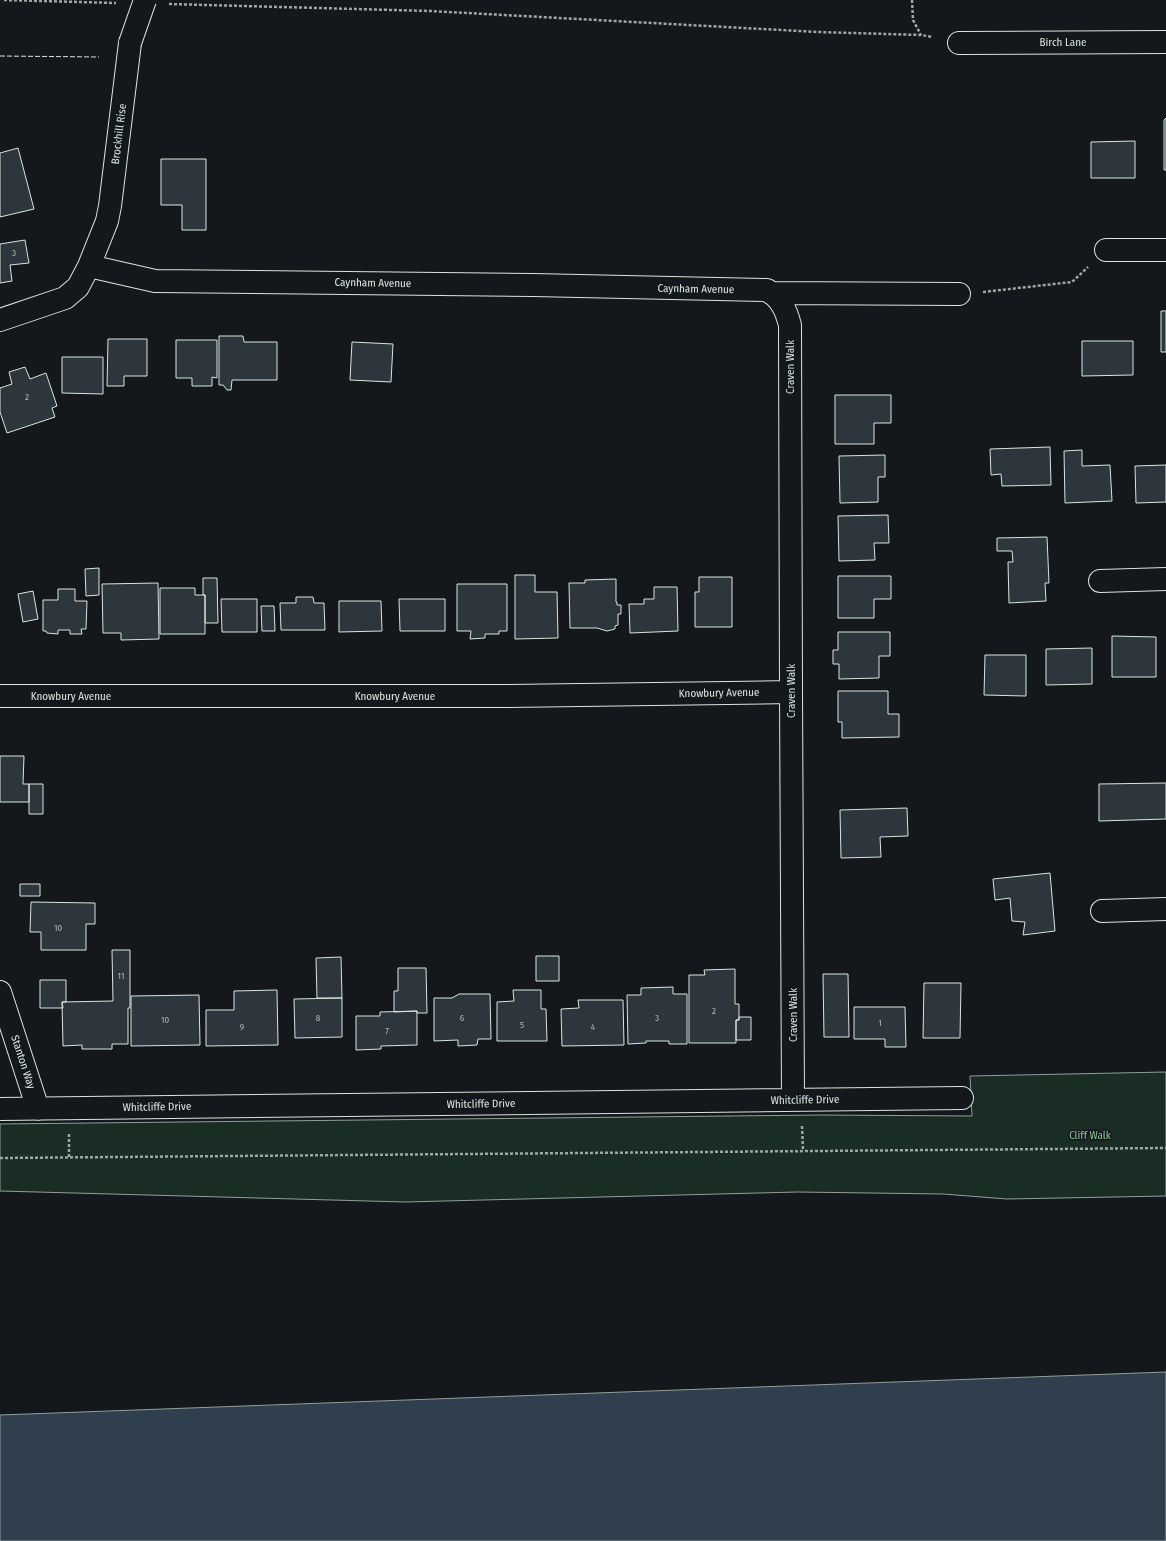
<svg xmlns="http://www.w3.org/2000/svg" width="1166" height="1541" font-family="'Fira Sans Condensed',sans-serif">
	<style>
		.green { fill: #1a2d24; stroke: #939e99 }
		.water { fill: #2f3f4d; stroke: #939e99 }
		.building { fill: #2c363c; stroke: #d8e6dc }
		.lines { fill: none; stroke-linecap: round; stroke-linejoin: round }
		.minor-casing { stroke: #d8e6dc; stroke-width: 24 }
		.path { stroke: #9da8a2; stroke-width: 2.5; stroke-dasharray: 3 2; stroke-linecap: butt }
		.minor { stroke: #14181c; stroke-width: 22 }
		.minor-bridge-casing { stroke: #d8e6dc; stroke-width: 24; stroke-linecap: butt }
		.minor-bridge { stroke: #14181c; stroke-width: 22 }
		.fence { stroke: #d8e6dc; stroke-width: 1; stroke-dasharray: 5 2; stroke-linecap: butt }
		.labels { text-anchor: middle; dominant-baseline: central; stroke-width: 3; stroke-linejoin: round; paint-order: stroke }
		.number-label { font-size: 9px; fill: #adbab4 }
		.street-label { font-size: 11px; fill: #d8e6dc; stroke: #14181c }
		.park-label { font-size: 11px; fill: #8ac095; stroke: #14181c }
	</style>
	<rect width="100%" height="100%" fill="#14181c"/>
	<path class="green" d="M1166 1072V1196L1007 1199 943 1194 798 1192 405 1202 0 1191V1124L820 1115 972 1116 970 1076Z"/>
	<path class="water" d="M1166 1372V1541H0V1415Z"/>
	<path class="building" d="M1166 118V170H1164V120Z
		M1135 141V178H1091V142Z
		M18 148 34 209 0 217V153Z
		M161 159H206V230H182V205H161Z
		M25 240 29 263 10 265 12 281 0 283V244Z
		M1161 311H1166V352H1161Z
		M219 336H243L244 342H277V380H232L231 390H227L223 385H219Z
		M108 339H147V376H124V386H107Z
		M176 340H217V378L212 377V386H192V378H176Z
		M1082 341H1133V375L1082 376Z
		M352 342 393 344 391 382 350 380Z
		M62 357H103V394L62 393Z
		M25 367 30 379 46 373 57 406 52 408 55 417 7 433 0 412V388L12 384 9 372Z
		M835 395H891V423H874V444H835Z
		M1050 447 1051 485 1002 486 1001 474 991 475 990 449Z
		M1082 450V466L1110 465 1112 501 1065 503 1064 451Z
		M885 455V477H878V502L840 503 839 456Z
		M1166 465V502L1136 503 1135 466Z
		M888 515 889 543H874L875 560 839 561 838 516Z
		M1047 537 1049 583H1045L1046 601 1009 603 1008 562H1013L1012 551H997V538Z
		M99 568V595L86 596 85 569Z
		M515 575H535V592H557L558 638 515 639Z
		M838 576H891V599H874V618H838Z
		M699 577H732V627H695V592H699Z
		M203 578H217L218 623H205V595H203Z
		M616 579V602H617V605H621V614H618V625L615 626V629L607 631 597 628H570L569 583H585V580Z
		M158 583 159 639 121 640V633H103L102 584Z
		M457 584H507V631H499V634H485V638L470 639 471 631H457Z
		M654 587H677L678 631 630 633 629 604H644V599H654Z
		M160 588H195V595H205V634H160Z
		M58 589H75V601H87L86 629H81L82 634H70V630H58V634L47 633 46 631H43V600H58Z
		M33 591 38 619 23 622 18 594Z
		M296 597H313L314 603H324L325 630H281L280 603H296Z
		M221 599H257V632H222Z
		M399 599H445V631H400Z
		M339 601H381L382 631 339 632Z
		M261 606H274L275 631H262Z
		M838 632H890V656H879V678L839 679V664H833V650H838Z
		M1112 636 1156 637V677H1112Z
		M1092 648V684L1046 685V649Z
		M985 655H1026V696L984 695Z
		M838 691H888V714H899V737L842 738V722H838Z
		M0 756H24L23 784H29V802H0Z
		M1166 783V819L1099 821V784Z
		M29 784H43V814H29Z
		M907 808 908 836 880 837 881 857 841 858 840 810Z
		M1050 873 1055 931 1023 935 1025 922 1012 921 1010 898 995 900 993 879Z
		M20 884H40V896H20Z
		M31 902 95 903V924H86V950H41V932H30Z
		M112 950H130V1008H128V1044H112V1049H82V1045L63 1046 62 1002 113 1001Z
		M536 956H559V981H536Z
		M341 957 342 998H317L316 958Z
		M398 968H426L427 1013H417V1011L394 1012V991H398Z
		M735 969V1004H739V1020H736V1043H689V975H705L704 970Z
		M823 974H848L849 1037H824Z
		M40 980H66V1002H62L63 1008H40Z
		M924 983H961L960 1038H923Z
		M673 987V994H687V1044H669V1041H646V1043L628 1044 627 995H641V988Z
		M277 990 278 1045 206 1046V1010H234V991Z
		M513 990H541V1009H546L547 1041H497V1002L514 1001Z
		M459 994H490L491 1039H478L477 1045 458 1046V1040L434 1041V998H452Z
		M199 995 200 1045 131 1046V996Z
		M342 998V1037L295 1038 294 999Z
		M578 1000H623L624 1045 562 1046 561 1009 579 1008Z
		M854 1007H905L906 1047H885V1039H854Z
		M417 1011V1045L381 1046V1049L356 1050V1016H380V1012Z
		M739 1017H751V1040H736V1020H739Z"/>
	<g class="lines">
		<g class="minor-casing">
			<path id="minor" d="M959 43 1166 42
				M1106 250H1166
				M89 266 107 221 110 206 130 43
				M771 293 959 294
				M0 320 65 298 78 287 89 266 155 281 533 285 767 290C781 298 786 310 790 325L791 692 793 1100
				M1100 581 1166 579
				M0 696H505L791 692
				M1102 911 1166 909
				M0 992 38 1109
				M0 1109 962 1098"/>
		</g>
		<path class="path" d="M4 0 116 3
			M912 0 913 20 921 35
			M169 4 430 11 818 32 921 35 933 37
			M983 292 1072 282 1088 267
			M802 1126 803 1151
			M69 1134V1158
			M0 1158 1166 1148"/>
		<use href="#minor" class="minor"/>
		<g class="minor-bridge-casing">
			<path id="minor-bridge" d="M130 43 145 0"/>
		</g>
		<use href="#minor-bridge" class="minor-bridge"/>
		<path class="fence" d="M0 56 99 57"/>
	</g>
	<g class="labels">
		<g class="number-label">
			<text x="14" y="253">3</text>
			<text x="27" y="397">2</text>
			<text x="58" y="928">10</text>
			<text x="121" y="976">11</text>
			<text x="714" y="1011">2</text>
			<text x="318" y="1018">8</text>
			<text x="462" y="1018">6</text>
			<text x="657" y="1018">3</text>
			<text x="165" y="1020">10</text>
			<text x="880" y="1023">1</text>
			<text x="522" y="1025">5</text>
			<text x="242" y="1027">9</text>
			<text x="593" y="1027">4</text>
			<text x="387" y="1031">7</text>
		</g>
		<g class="street-label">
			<text x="1063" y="42">Birch Lane</text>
			<text transform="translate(119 134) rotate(-83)">Brockhill Rise</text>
			<text transform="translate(373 283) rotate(1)">Caynham Avenue</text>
			<text transform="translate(696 289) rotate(1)">Caynham Avenue</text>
			<text transform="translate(790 367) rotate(-90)">Craven Walk</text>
			<text transform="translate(791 691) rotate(-90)">Craven Walk</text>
			<text transform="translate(719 693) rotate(-1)">Knowbury Avenue</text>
			<text x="71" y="696">Knowbury Avenue</text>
			<text x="395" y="696">Knowbury Avenue</text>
			<text transform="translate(793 1015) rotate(-90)">Craven Walk</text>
			<text transform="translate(23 1062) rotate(72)">Stanton Way</text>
			<text transform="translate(805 1100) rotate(-1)">Whitcliffe Drive</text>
			<text transform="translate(481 1104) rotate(-1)">Whitcliffe Drive</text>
			<text transform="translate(157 1107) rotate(-1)">Whitcliffe Drive</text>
		</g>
		<g class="park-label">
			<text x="1090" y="1135">Cliff Walk</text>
		</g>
	</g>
</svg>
